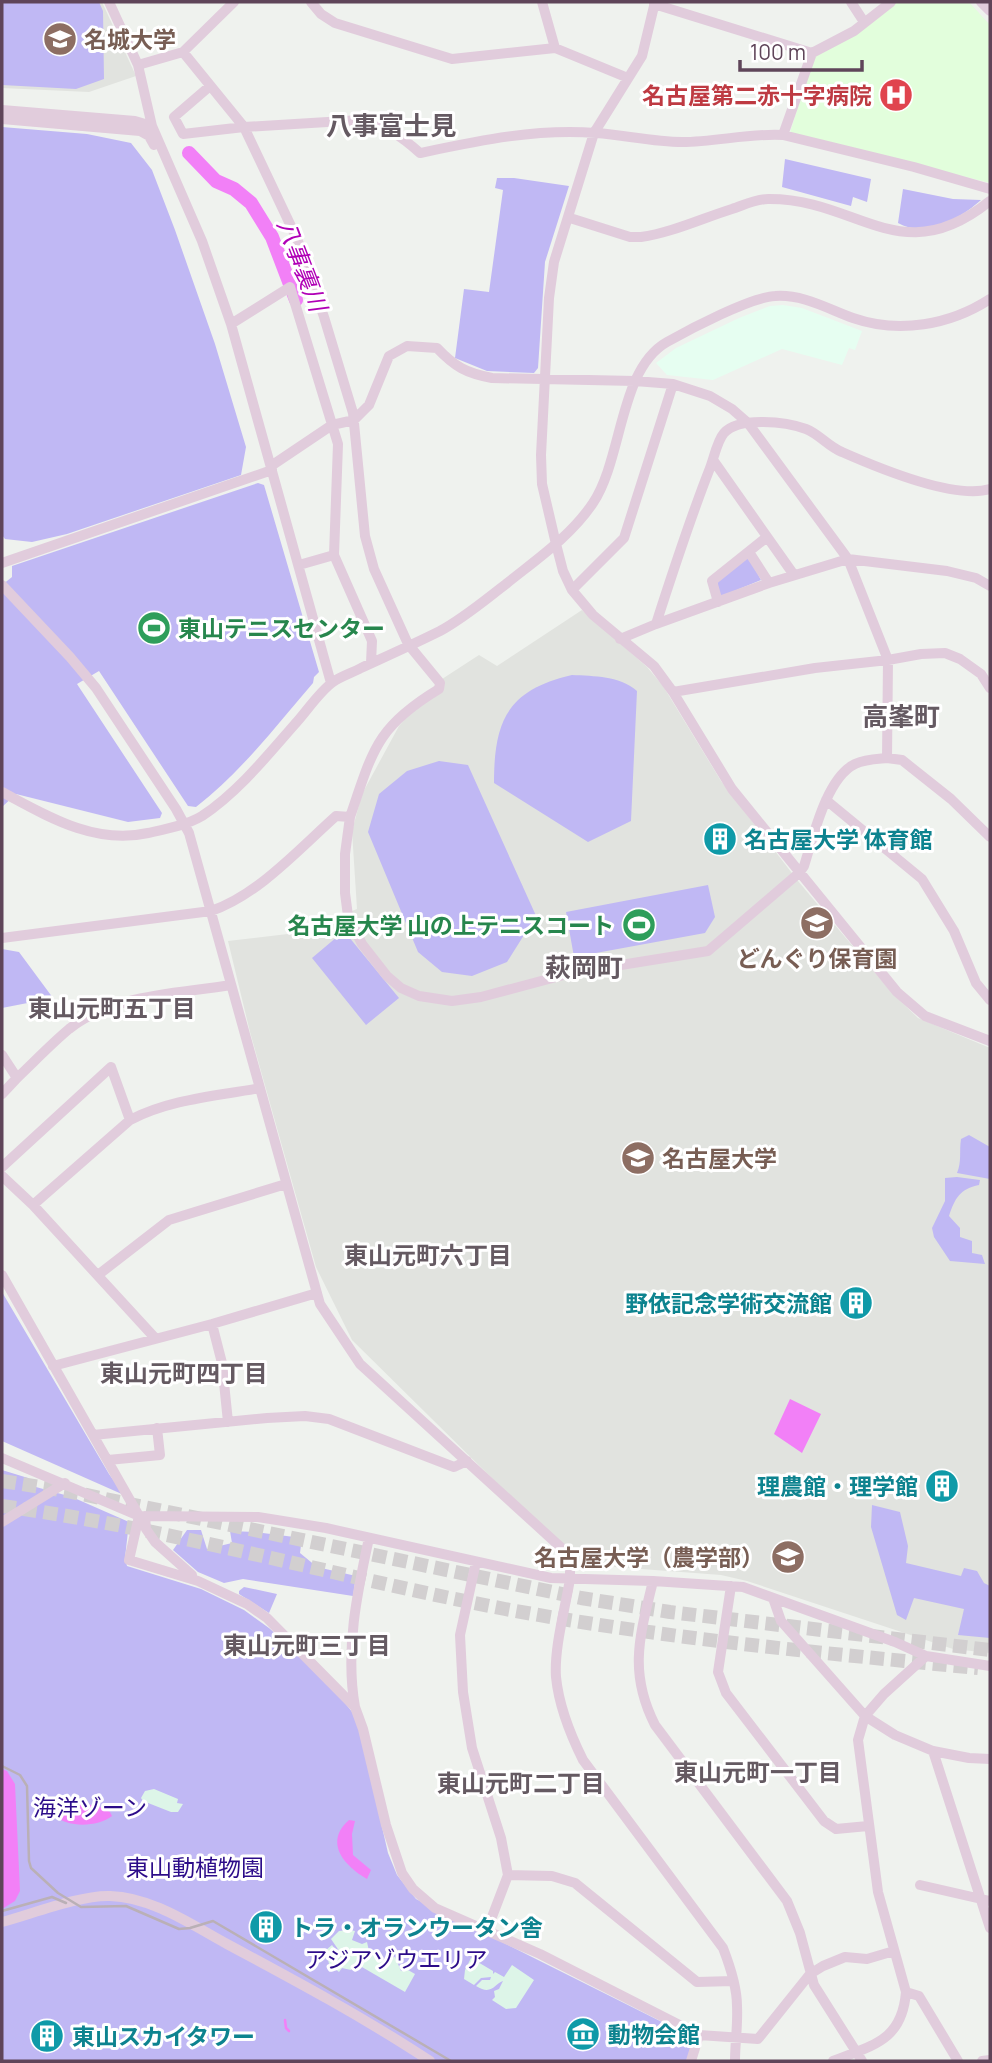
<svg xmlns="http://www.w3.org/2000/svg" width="992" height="2063" font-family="Manrope,'Noto Sans JP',sans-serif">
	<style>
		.commercial { fill: #e6fef1 }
		.education { fill: #e1e3df }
		.medical { fill: #e2fedc }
		.green { fill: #c0b8f4 }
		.sand { fill: #ddf5e8 }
		.water { fill: #f280f7 }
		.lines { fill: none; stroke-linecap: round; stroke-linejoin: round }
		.stream { stroke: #f280f7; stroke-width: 2.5 }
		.river { stroke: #f280f7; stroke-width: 14 }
		.highway-tunnel { stroke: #d2cfd0; stroke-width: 14; stroke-dasharray: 14 7; stroke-linecap: butt }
		.minor { stroke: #e1ccdc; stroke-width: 10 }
		.rail { stroke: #bab0b6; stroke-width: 2.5 }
		.labels { text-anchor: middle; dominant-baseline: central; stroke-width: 6; stroke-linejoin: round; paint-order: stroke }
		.education-label { font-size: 23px; font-weight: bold; fill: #785e54; stroke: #fff; text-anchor: start }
		.health-label { font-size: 23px; font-weight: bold; fill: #be3a42; stroke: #fff; text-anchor: end }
		.leisure-label { font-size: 23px; font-weight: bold; fill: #27864d; stroke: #fff; text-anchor: start }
		.culture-label { font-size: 23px; font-weight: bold; fill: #0d838f; stroke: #fff; text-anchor: start }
		.park-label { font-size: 23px; fill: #2c0c89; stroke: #fff }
		.water-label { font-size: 24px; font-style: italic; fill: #b000b6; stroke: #fff }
		.neighbourhood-label { font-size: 24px; font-weight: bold; fill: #655a62; stroke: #fff }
		.quarter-label { font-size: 26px; font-weight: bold; fill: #655a62; stroke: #fff }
	</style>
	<rect width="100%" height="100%" fill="#eff2ee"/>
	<path class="commercial" d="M783 305 802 308 862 331 855 350 849 348 842 365 782 349 713 380 667 375 656 363 676 348 739 318 770 306Z"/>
	<path class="education" d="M2 2H102L136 76 89 92 2 88Z
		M582 610 647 667 663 686 721 781 798 881 892 993 918 1018 990 1048V1653L953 1649 747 1581 721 1575 615 1567 606 1564H579L352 1340 316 1267 250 1032 228 941 296 933 357 909 352 831 362 794 399 726 439 681 479 655 497 666Z"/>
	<path class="medical" d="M897 2H969L990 25V44L988 47 990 50V183L790 133 813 57 859 31Z"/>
	<path class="green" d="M2 2H99L103 11 104 79 76 89 2 85Z
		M2 127 87 134 131 143 152 170 175 230 215 344 246 447 241 475 67 534 32 542 5 539 2 535Z
		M785 159 871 179 867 202 853 197 851 206 782 187Z
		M497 178H514L569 186 545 262 538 368 534 373 487 371 455 358 464 289 489 292 503 190 495 188Z
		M903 189 953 199 981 200C961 218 925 239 898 223Z
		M258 483 264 485 319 672 314 677 313 683C276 726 241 772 196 807L188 806 99 671 77 684 162 813 160 818 128 822 16 794 2 807V585L12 577V566Z
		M748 556 761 580 722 596 719 594 717 580Z
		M572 675C594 676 620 676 637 691L631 821 588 842 494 783C494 720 508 690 572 675Z
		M439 761 468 765 542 929 524 935 507 962 472 976 442 972 418 952 368 832 379 794 407 771Z
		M708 885 715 917 705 933 574 957 566 912Z
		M344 931 399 998 366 1025 312 958Z
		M2 949 19 952 53 998 2 1008Z
		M969 1135 990 1147V1179L957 1173C962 1161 959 1152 961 1139Z
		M957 1177 980 1180 979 1185C960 1189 955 1198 949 1216L960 1228V1237L972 1241V1253L982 1255 985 1264 950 1261 934 1237 932 1228 945 1201V1178Z
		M2 1292 109 1474 124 1495 2 1441Z
		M2 1470 28 1478 36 1487 72 1497 129 1522 125 1558 127 1566 201 1589 244 1610 269 1628 324 1677 357 1718 388 1853 397 1875 416 1899 692 2037 693 2042 687 2061H2Z
		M872 1505 900 1512 908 1546 906 1563 961 1576 964 1568 977 1571 984 1583 990 1586V1638L958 1635 964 1609 914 1598 906 1620 897 1615 871 1527Z
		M187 1530H201L207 1549 232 1543 230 1531 255 1532 302 1538 300 1553 317 1567 356 1576 353 1596 243 1579 224 1583 198 1572 173 1550Z
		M244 1587 277 1594 269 1613 239 1594V1591Z"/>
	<path class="sand" d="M154 1789 178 1799 177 1803 183 1804 178 1812H171L143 1801 141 1798 145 1791Z
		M350 1930 355 1931 352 1940 362 1944 367 1942 369 1951 377 1954 378 1962 395 1957 401 1971 408 1970 415 1974 405 1992 355 1963 351 1970 342 1968 339 1972 329 1964 326 1950 332 1945 342 1958H344L331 1939 339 1931Z
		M471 1958 493 1971V1974L495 1972 504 1977 512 1965 534 1980 516 2008 506 2009 492 2000 495 1997 494 1991 499 1989 503 1981C494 1984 492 1996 476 1986L482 1980H490L491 1977 481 1978 474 1985 464 1979 465 1970Z"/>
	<path class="water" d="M790 1399 821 1414 802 1453 774 1434Z
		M2 1769 7 1771 15 1784 20 1891 15 1901 2 1909Z
		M64 1801C82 1806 94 1802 110 1812L112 1816C98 1827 68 1828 55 1816L58 1803Z
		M349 1820 355 1821 352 1834 353 1855 371 1870 367 1879C345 1866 323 1843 349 1820Z"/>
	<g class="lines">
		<path class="stream" d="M285 2020 286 2028 289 2031"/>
		<path class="river" d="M189 153 216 181 234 189 251 203 272 237 296 300"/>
		<path class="highway-tunnel" d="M2 1481 67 1491 581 1598 670 1612 990 1650
			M2 1506C172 1529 337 1577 505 1609 662 1638 820 1653 978 1668"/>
		<path class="minor" d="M109 2 138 65 152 126 148 129
			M311 2 321 14 335 23 452 59 555 48 628 78
			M542 2 555 48
			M655 2 642 56 594 133 554 262 549 298 541 455 542 484 556 544 563 571 572 590 593 615 654 666 673 692 732 789 897 992 925 1016 990 1041
			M851 2 864 22
			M981 2 990 11
			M654 4 812 53
			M183 52 244 127 360 120C385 125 401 136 420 153 477 141 537 128 596 133 625 135 653 142 682 142 716 142 749 133 783 135L914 167 990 189
			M138 65 183 52 234 2
			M210 86 174 117 183 134 244 127 298 241 324 317 353 413 365 536 374 569 408 644 440 683 439 689C376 727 373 750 350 817
			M2 110 135 121 152 126 202 241 231 324 331 683
			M2 119 140 131 149 136 154 145
			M783 135 812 53 854 31 891 2
			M570 218 630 237H641C671 233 703 218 732 209 744 205 756 199 768 199 858 198 901 273 990 201
			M231 324 290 287 338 444 334 555
			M713 460 794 575
			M749 552 769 583
			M2 563 272 470
			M299 565 334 555 372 641 371 663
			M2 585 70 657 96 688 176 809 189 833 320 1304 360 1364 567 1553 570 1563V1579C565 1609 554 1648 556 1677 559 1707 570 1734 583 1760L723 1948C730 1966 737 1986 737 2006 738 2025 735 2043 735 2061
			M572 590 624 538 673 384
			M718 602 712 581 767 537
			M656 624 769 583 848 559 947 571 976 578 990 586
			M620 639 656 624C673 571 690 519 710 468 714 458 717 441 724 433 739 416 787 422 806 429 819 434 829 447 842 452 876 467 955 500 990 489
			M673 692 815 668 888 660 921 654 945 653 960 659 981 674 990 688
			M887 758 902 760 951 799 990 837
			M2 792C47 816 94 845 148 833 166 829 187 825 202 816 238 792 267 756 295 724 307 711 319 692 333 682 341 676 352 673 361 668 387 656 414 644 440 631 464 618 485 600 506 584 537 559 571 536 593 503 623 458 619 369 667 342 690 329 751 297 775 296 803 294 828 309 853 318 899 334 950 325 990 299
			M826 800 922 879 954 931 976 983 990 1000
			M2 938 211 911C258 895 299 849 336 816L350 817 345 854V893L348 916 362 944 387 976 401 988 419 996 452 1001 481 997 571 973 708 951 799 873 804 866C813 838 826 778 855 764 865 759 876 759 887 758L888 660 848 559 748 423 732 409 710 396 673 384 635 381 492 378C466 373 455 367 437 348L407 346 389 356 369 405 354 420 332 425 271 466
			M2 1055 17 1078 2 1094
			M17 1078C34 1062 51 1044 69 1029 113 994 178 994 231 985
			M2 1167 111 1067 130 1120
			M2 1176 33 1205 155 1338
			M33 1205 130 1120C170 1099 217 1096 260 1088
			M2 1275 139 1516 129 1560 198 1581 247 1604 267 1618 355 1707 363 1729 386 1825 402 1873 413 1889 435 1908 540 1954 699 2035 758 2039 810 1974 823 1966 845 1957 867 1959 894 1951
			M98 1275 169 1220 286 1184
			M212 1324 222 1363 228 1422
			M53 1366 212 1324 317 1293
			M93 1435 267 1418 305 1416 329 1419 454 1467 467 1461
			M2 1458 139 1516 258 1517 326 1528 551 1578 653 1581 743 1587 895 1642 926 1656 990 1666
			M108 1460 160 1455 157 1428
			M145 1516 146 1529 155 1542 192 1575
			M2 1522 65 1483
			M476 1562 460 1635 463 1692 472 1748 501 1838 508 1875 487 1930
			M653 1581C640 1635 628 1672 655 1725L787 1901 800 1933 814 1985 862 2061
			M731 1586 718 1672 726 1693 824 1821 836 1829 868 1826
			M773 1598 781 1621 865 1716 895 1735 933 1751 969 1758 990 1759
			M355 1707C345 1651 357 1593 369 1538
			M933 1751 990 1928
			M508 1875 552 1876 575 1883 697 1982 733 1981
			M920 1885 990 1901
			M2 1922C32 1914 80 1895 110 1896 152 1897 192 1925 227 1944 296 1981 365 2018 430 2061
			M906 1992 919 1996 958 2061
			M691 2061 699 2035
			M833 2061C873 2045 902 2041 906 1992L878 1892 858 1740 865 1716 884 1694 926 1656
			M982 2061 990 2060"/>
		<path class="rail" d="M2 1766 20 1775 27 1786 29 1861 31 1868 58 1893 81 1907 126 1906 179 1929 190 1928 213 1921 451 2061
			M2 1911 52 1897 66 1903"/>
	</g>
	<defs>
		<g id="university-disc" transform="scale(1.75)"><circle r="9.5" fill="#8d6e63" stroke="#fff"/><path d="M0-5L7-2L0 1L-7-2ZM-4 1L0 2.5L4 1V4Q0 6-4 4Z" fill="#fff"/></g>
		<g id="hospital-disc" transform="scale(1.75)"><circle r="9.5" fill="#e0444e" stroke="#fff"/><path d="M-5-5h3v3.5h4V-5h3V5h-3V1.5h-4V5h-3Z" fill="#fff"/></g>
		<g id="stadium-disc" transform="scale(1.75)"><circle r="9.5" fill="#2e9e5b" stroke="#fff"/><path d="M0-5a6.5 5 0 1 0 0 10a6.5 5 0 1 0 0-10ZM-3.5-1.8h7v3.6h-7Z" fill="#fff"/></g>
		<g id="building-disc" transform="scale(1.75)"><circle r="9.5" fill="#0f9aa8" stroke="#fff"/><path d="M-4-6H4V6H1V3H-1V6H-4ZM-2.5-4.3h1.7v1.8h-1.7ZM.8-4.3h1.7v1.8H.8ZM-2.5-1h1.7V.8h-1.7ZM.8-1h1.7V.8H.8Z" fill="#fff"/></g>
		<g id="school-disc" transform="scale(1.75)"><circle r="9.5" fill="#8d6e63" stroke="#fff"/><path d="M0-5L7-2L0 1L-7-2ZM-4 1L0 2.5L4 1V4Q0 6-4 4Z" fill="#fff"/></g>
		<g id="museum-disc" transform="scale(1.75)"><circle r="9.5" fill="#0f9aa8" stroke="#fff"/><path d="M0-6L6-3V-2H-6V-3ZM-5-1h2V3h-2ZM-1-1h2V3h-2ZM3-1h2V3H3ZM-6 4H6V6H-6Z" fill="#fff"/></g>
	</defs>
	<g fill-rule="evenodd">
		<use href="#university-disc" x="60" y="39"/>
		<use href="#hospital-disc" x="896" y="95"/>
		<use href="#stadium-disc" x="154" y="628"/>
		<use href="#building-disc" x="720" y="839"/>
		<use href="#school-disc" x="817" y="923"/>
		<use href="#stadium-disc" x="639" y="925"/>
		<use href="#university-disc" x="638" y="1158"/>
		<use href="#building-disc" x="856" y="1303"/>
		<use href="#building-disc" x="942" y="1486"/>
		<use href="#university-disc" x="788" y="1557"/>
		<use href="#building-disc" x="266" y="1927"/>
		<use href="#museum-disc" x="583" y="2034"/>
		<use href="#building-disc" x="47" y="2036"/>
	</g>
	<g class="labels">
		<g class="education-label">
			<text x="84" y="39">名城大学</text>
			<text x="817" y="958" text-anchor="middle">どんぐり保育園</text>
			<text x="662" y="1158">名古屋大学</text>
			<text x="764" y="1557" text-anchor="end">名古屋大学（農学部）</text>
		</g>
		<g class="health-label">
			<text x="872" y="95">名古屋第二赤十字病院</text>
		</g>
		<g class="leisure-label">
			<text x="178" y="628">東山テニスセンター</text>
			<text x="614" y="925" text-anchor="end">名古屋大学 山の上テニスコート</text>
		</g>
		<g class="culture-label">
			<text x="744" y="839">名古屋大学 体育館</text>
			<text x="832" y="1303" text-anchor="end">野依記念学術交流館</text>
			<text x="918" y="1486" text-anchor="end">理農館・理学館</text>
			<text x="290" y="1927">トラ・オランウータン舎</text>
			<text x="608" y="2034">動物会館</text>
			<text x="72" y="2036">東山スカイタワー</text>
		</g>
		<g class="park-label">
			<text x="90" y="1807">海洋ゾーン</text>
			<text x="195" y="1867">東山動植物園</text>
			<text x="396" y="1959">アジアゾウエリア</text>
		</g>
		<g class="water-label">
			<text transform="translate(303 265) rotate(69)">八事裏川</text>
		</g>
		<g class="neighbourhood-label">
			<text x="112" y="1007">東山元町五丁目</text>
			<text x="428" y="1254">東山元町六丁目</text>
			<text x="184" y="1372">東山元町四丁目</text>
			<text x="307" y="1644">東山元町三丁目</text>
			<text x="758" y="1771">東山元町一丁目</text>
			<text x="521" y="1782">東山元町二丁目</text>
		</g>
		<g class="quarter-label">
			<text x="391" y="125">八事富士見</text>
			<text x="901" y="716">高峯町</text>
			<text x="584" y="967">萩岡町</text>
		</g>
	</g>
	<rect width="992" height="2063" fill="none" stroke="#5f4559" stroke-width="7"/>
	<path d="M740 60v10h122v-10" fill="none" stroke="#5f4559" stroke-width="3.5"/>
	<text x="750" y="60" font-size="21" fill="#5f4559" stroke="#ffffff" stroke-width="5" paint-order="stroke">100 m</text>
</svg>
